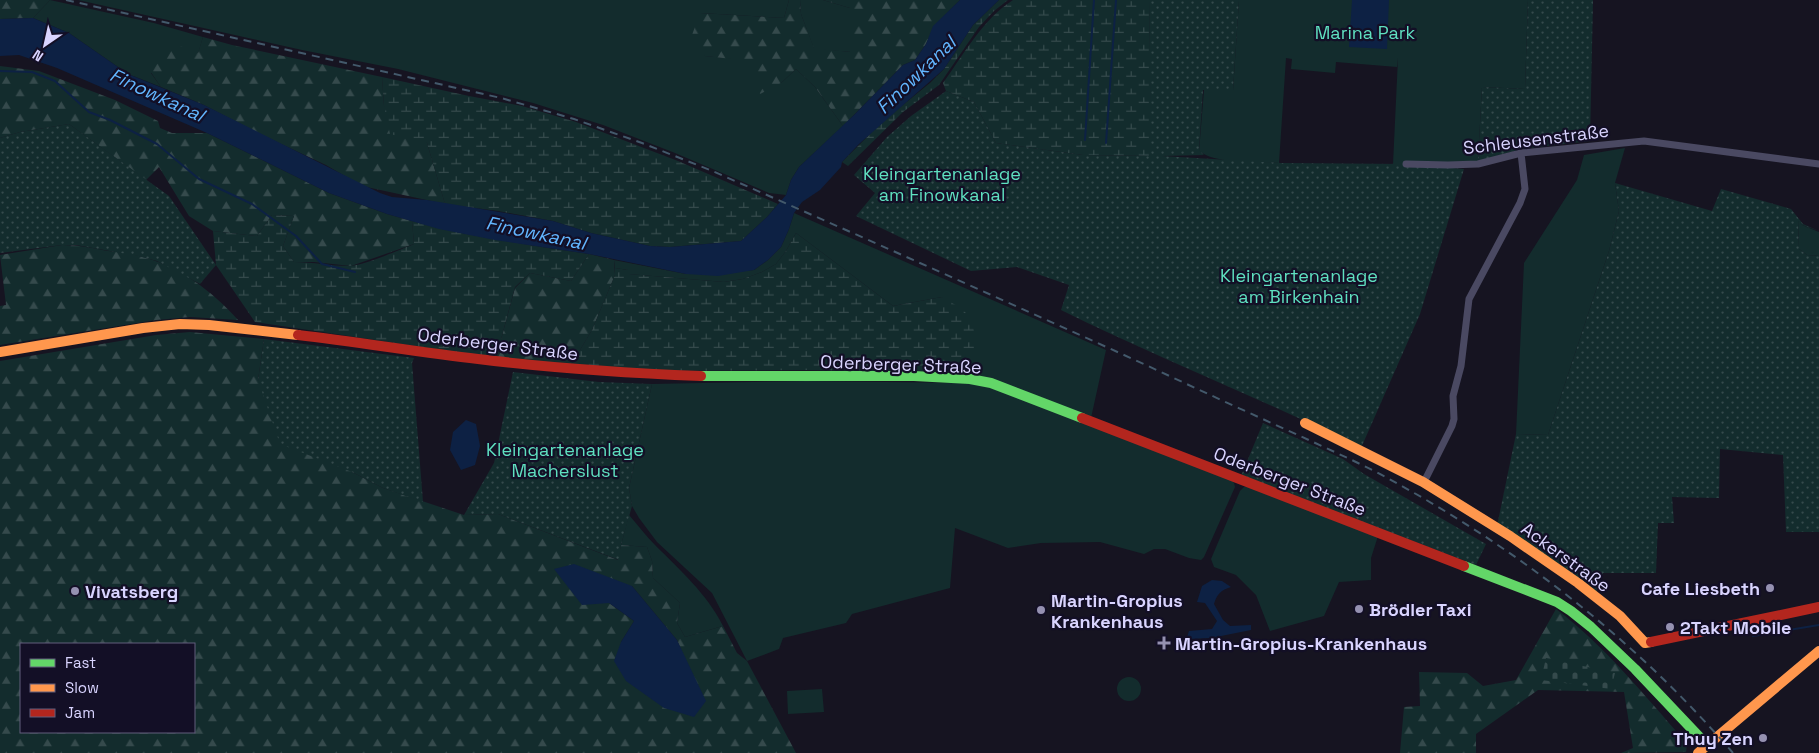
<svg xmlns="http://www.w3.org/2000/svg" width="1819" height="753" font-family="'Space Grotesk',sans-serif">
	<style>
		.green { fill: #132c2d }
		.forest { fill: url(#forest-firs); fill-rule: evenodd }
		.wetland { fill: url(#wetland-marsh) }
		.cemetery { fill: url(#cemetery-stones) }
		.garden { fill: url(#garden-dots) }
		.water { fill: #0d2144 }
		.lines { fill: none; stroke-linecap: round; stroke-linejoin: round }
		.stream { stroke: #0d2144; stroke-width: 2 }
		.street { stroke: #4a4962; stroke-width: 7 }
		.fast { stroke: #63d668; stroke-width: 10 }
		.slow { stroke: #ff974d; stroke-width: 10 }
		.jam { stroke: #b3261e; stroke-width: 10 }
		.rail { stroke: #43596b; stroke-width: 2; stroke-dasharray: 8 6; stroke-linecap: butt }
		.poi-dot { fill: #9591b1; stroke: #130f26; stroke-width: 2 }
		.labels { text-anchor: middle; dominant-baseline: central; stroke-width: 4.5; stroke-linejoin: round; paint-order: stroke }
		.park-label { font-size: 18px; fill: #5fe0c0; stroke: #130f26 }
		.street-label { font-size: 18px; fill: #d9d4ff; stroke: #130f26 }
		.poi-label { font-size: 18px; font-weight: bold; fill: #d9d4ff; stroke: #130f26; text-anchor: start }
		.water-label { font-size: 19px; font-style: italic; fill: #62b6ff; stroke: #130f26 }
	</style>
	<defs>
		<pattern id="forest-firs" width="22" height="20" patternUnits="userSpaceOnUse" patternTransform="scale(1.25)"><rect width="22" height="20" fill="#132c2d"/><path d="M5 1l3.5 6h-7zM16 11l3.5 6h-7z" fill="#354a4c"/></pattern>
		<pattern id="wetland-marsh" width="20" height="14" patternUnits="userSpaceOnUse" patternTransform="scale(1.25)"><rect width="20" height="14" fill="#132c2d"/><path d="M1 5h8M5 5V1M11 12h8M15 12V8" fill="none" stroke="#354a4c"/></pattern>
		<pattern id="cemetery-stones" width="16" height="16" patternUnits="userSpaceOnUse" patternTransform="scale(1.25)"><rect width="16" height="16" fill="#132c2d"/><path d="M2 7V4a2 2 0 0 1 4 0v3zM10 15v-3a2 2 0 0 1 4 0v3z" fill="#354a4c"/></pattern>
		<pattern id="garden-dots" width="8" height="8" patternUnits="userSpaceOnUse" patternTransform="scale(1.25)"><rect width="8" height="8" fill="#132c2d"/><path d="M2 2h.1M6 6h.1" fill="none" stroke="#354a4c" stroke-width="1.8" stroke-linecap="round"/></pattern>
	</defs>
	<rect width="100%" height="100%" fill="#161421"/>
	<path class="green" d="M50 0 154 23 203 37 198 54 151 73 161 87 128 74 69 33 33 18Z
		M78 0H789L784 18 700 13 705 56 750 60 781 83 796 69 815 87 843 126 799 167 791 180 786 195 769 193 675 153 603 125 533 103 398 69 302 50Z
		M800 0H823L850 8 851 52 814 49 801 14Z
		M1239 0H1528L1525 89 1482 87 1478 161 1448 165 1393 164 1398 58 1397 67 1336 62 1335 73 1291 69 1292 59 1286 58 1279 163C1258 162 1215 164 1199 151L1204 90H1233Z
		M1625 148 1615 183 1619 211 1609 251 1548 435 1516 434 1524 263 1577 180 1584 155Z
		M794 213 1106 350 1091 418 970 376 942 297 893 306 796 233 786 251 776 264 762 272 743 279 724 282 628 274V270L615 268 614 260 686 274 754 270 768 260 781 247 789 229Z
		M1798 219 1802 225 1819 232V256L1807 255 1799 249Z
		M806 381 969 383 993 388 1229 477 1234 483 1235 487 1204 557 1201 560 1189 558 1165 549H1154L1144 554 1100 542 1041 543 1008 548 955 528 950 588 852 614 846 623 783 638 779 649 747 661 712 593 657 542 639 518 632 506 629 488 652 384Z
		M1244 487H1249L1378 536 1371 558V580L1339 582 1324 616 1270 631 1256 595 1236 575 1214 567 1211 559 1240 491Z
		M629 515C638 525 646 536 655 545 680 570 707 594 723 626L685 637 677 623 680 603 653 578 652 561 647 547 621 545Z
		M1117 689a12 12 0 1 1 24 0a12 12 0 1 1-24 0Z
		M822 689 824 712 788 714 787 691Z"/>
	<path class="forest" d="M0 0H50L33 18 0 19Z
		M789 0H800L801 14 814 48 850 52V8L823 0H960L935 25 926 44 915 60 903 65 843 126 815 87 796 69 781 83 760 94 750 61 705 56 692 35 700 13 784 18Z
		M203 37 232 45 382 77 384 106 427 143 445 204 362 186 326 165 262 135 204 105 161 87 146 65 175 44 198 53Z
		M0 66 39 71 115 100 158 121 160 128 172 133H207L329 193 387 214 412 221 414 244 351 266 314 262H294L283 246 294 216 272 215 257 236 213 231 189 216 159 167 146 180 69 124 20 132 0 138Z
		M62 245C78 245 93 248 108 251 118 252 129 253 139 256 178 265 212 291 238 320L190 317 156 320 0 345V306L6 305 0 255Z
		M589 254 614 260 615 275 592 330 571 365 496 358 515 288 530 273 571 281Z
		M190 332 264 339 258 380 352 472 383 488 464 515 498 514 618 560 621 545 647 547 652 561 653 578 680 603 677 623 685 637 723 626 737 653 747 661 796 753H0V361L156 335ZM632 586 677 640 689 669 621 642 634 621 609 603ZM21 644H194V732H21Z
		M1556 609C1605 646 1644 695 1684 740L1687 745 1686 752 1621 753 1633 748 1624 692 1538 690 1476 734V753H1400L1404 707 1420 706 1419 672 1467 673 1483 686 1516 680Z"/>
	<path class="wetland" d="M999 0H1008L994 11 979 27 939 85 903 112 848 166 842 162 882 122 930 83 944 69 973 25Z
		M1013 0H1149L1152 156 1083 155 996 143 974 102 946 91 943 83C964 54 982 20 1013 0Z
		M382 77 469 96 522 106 576 122 678 161 778 204 767 217 741 241 670 247 650 246 591 233 553 221 498 211 445 204 427 143 390 134 384 106Z
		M272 215 294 216 283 246 294 262C313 262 331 266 350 266 365 265 399 250 414 244L412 221C470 237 530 245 589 254L571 281 530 273 515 287 496 358 255 322 216 265 213 231 257 236Z
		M796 233 893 306 942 297C949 302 960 306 965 312 981 331 974 354 970 376L949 372 807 370 643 371 571 365 592 330 615 275V268L628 270 629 274 724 282 743 279 762 272 776 264 786 251Z"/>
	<path class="cemetery" d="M1546 658 1615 673 1611 689 1541 680Z"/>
	<path class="garden" d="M1149 0H1239L1233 90H1203L1199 150 1204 155 1162 156 1281 163 1406 164 1464 169 1420 314 1361 448C1263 399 1160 359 1061 310L1069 285 1017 267 971 271 856 216 875 193 854 175 887 137 911 116 946 91 974 102 996 143 1083 155 1151 156Z
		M1528 0H1593L1590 141 1522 149 1478 161 1482 87 1525 89Z
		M69 124 169 196 216 265 200 284 157 261 138 256 76 245H62L0 253V138L20 132Z
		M1615 183 1712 211 1721 189 1791 209 1803 224 1819 231 1802 225 1798 220 1799 249 1807 255 1819 256V532H1786L1783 455 1720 449 1719 498 1672 497 1674 523H1658L1656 573H1603L1596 594 1497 526 1516 434 1548 435 1609 251 1619 211Z
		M264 339 414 358 412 363 423 502 383 488 352 472 280 444 258 380Z
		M513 372 599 382 652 384 629 488 632 506 621 545 619 560 498 514 464 515 494 463Z
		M1263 423 1343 459 1364 474 1486 544 1476 565 1241 476Z"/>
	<path class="water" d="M960 0H999L973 25 944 69 859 144 842 162 841 167 820 190 802 202 794 213 789 229 781 247 768 260 754 270 718 276 686 274 589 254 495 240 439 229 387 214 329 193 207 133 57 68 19 55 0 56V19L33 18 69 33 128 74 204 105 380 193 392 197 427 200 553 221 591 233 650 246 670 247 741 241 767 217 786 195 791 180 799 167 854 115 903 65 915 60 926 44 933 26Z
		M1352 0H1389L1387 49 1349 47Z
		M466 420 476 424 480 446 475 465 461 470 450 450 453 432Z
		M574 564 632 586 677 640 706 701 694 717 664 708 626 681 614 661 621 642 634 621 609 603 582 605 554 569Z
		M1212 580 1222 581 1231 587C1221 590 1217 594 1214 604L1223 620 1230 626 1251 625V630L1211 638 1188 639 1187 637 1189 631 1212 629 1217 621 1205 603 1197 602 1202 586Z"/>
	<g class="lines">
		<path class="stream" d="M0 71 32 72 55 81 89 112 110 120 157 144 199 179 252 204 296 236 322 264 355 272
			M1085 140 1094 0
			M1106 143 1116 0
			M1753 636 1819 625"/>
		<path class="street" d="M1406 164 1448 165 1478 164 1521 153 1644 141 1819 164
			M1426 478 1452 426 1454 419 1453 396 1461 366 1469 299 1520 203 1525 189 1521 153"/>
		<path class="fast" d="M701 376H914L970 379 991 383 1082 418
			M1464 566 1557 602 1571 611 1591 627 1635 669 1707 745"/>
		<path class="slow" d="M0 352 143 328 180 324 209 325 298 335
			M1305 423 1423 482 1510 536 1578 583 1620 616 1645 643 1651 642
			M1698 753 1819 651"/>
		<path class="jam" d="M298 335C358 342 418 352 478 359 552 368 626 373 701 376
			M1082 418 1464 566
			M1651 642 1819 607"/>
		<path class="rail" d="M66 0 501 98 574 119 642 143 710 170C856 234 1001 299 1146 365 1197 389 1247 412 1298 435 1332 451 1367 466 1400 485 1526 555 1639 644 1733 753"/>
	</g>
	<g class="poi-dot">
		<circle cx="1770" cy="588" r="5"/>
		<circle cx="75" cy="591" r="5"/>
		<circle cx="1359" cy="609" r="5"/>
		<circle cx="1041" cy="610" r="5"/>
		<circle cx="1670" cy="627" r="5"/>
		<path d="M1161.5 635.5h5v5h5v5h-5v5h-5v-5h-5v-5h5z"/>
		<circle cx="1763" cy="738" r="5"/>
	</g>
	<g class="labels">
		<g class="park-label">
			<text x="1365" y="32">Marina Park</text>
			<text x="942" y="173">Kleingartenanlage<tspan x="942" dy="21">am Finowkanal</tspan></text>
			<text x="1299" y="275">Kleingartenanlage<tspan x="1299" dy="21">am Birkenhain</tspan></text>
			<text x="565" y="449">Kleingartenanlage<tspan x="565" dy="21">Macherslust</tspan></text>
		</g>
		<g class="street-label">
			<text transform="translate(1536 139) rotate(-7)">Schleusenstraße</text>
			<text transform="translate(498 344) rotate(7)">Oderberger Straße</text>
			<text transform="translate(901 364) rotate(2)">Oderberger Straße</text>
			<text transform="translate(1290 481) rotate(21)">Oderberger Straße</text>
			<text transform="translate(1566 557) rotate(36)">Ackerstraße</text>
		</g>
		<g class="poi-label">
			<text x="1760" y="588" text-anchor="end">Cafe Liesbeth</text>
			<text x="85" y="591">Vivatsberg</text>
			<text x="1051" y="600">Martin-Gropius<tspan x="1051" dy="21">Krankenhaus</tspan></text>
			<text x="1369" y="609">Brödler Taxi</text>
			<text x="1680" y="627">2Takt Mobile</text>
			<text x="1175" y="643">Martin-Gropius-Krankenhaus</text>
			<text x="1753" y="738" text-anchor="end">Thuy Zen</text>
		</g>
		<g class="water-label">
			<text transform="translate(916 75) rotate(-44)">Finowkanal</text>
			<text transform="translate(157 95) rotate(25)">Finowkanal</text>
			<text transform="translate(536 233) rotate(12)">Finowkanal</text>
		</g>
	</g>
	<rect x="20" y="643" width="175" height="90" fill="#130f26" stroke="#625e7d"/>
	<rect x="30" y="659" width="25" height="8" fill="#63d668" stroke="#625e7d"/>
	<text x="65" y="668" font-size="15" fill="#d9d4ff">Fast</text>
	<rect x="30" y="684" width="25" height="8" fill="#ff974d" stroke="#625e7d"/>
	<text x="65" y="693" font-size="15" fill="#d9d4ff">Slow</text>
	<rect x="30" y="709" width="25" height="8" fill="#b3261e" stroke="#625e7d"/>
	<text x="65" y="718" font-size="15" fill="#d9d4ff">Jam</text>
	<g transform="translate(45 45) rotate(214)" stroke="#130f26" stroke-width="4" paint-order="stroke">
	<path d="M0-4L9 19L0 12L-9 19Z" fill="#d9d4ff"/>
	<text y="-8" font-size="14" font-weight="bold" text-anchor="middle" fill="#d9d4ff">N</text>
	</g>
</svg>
